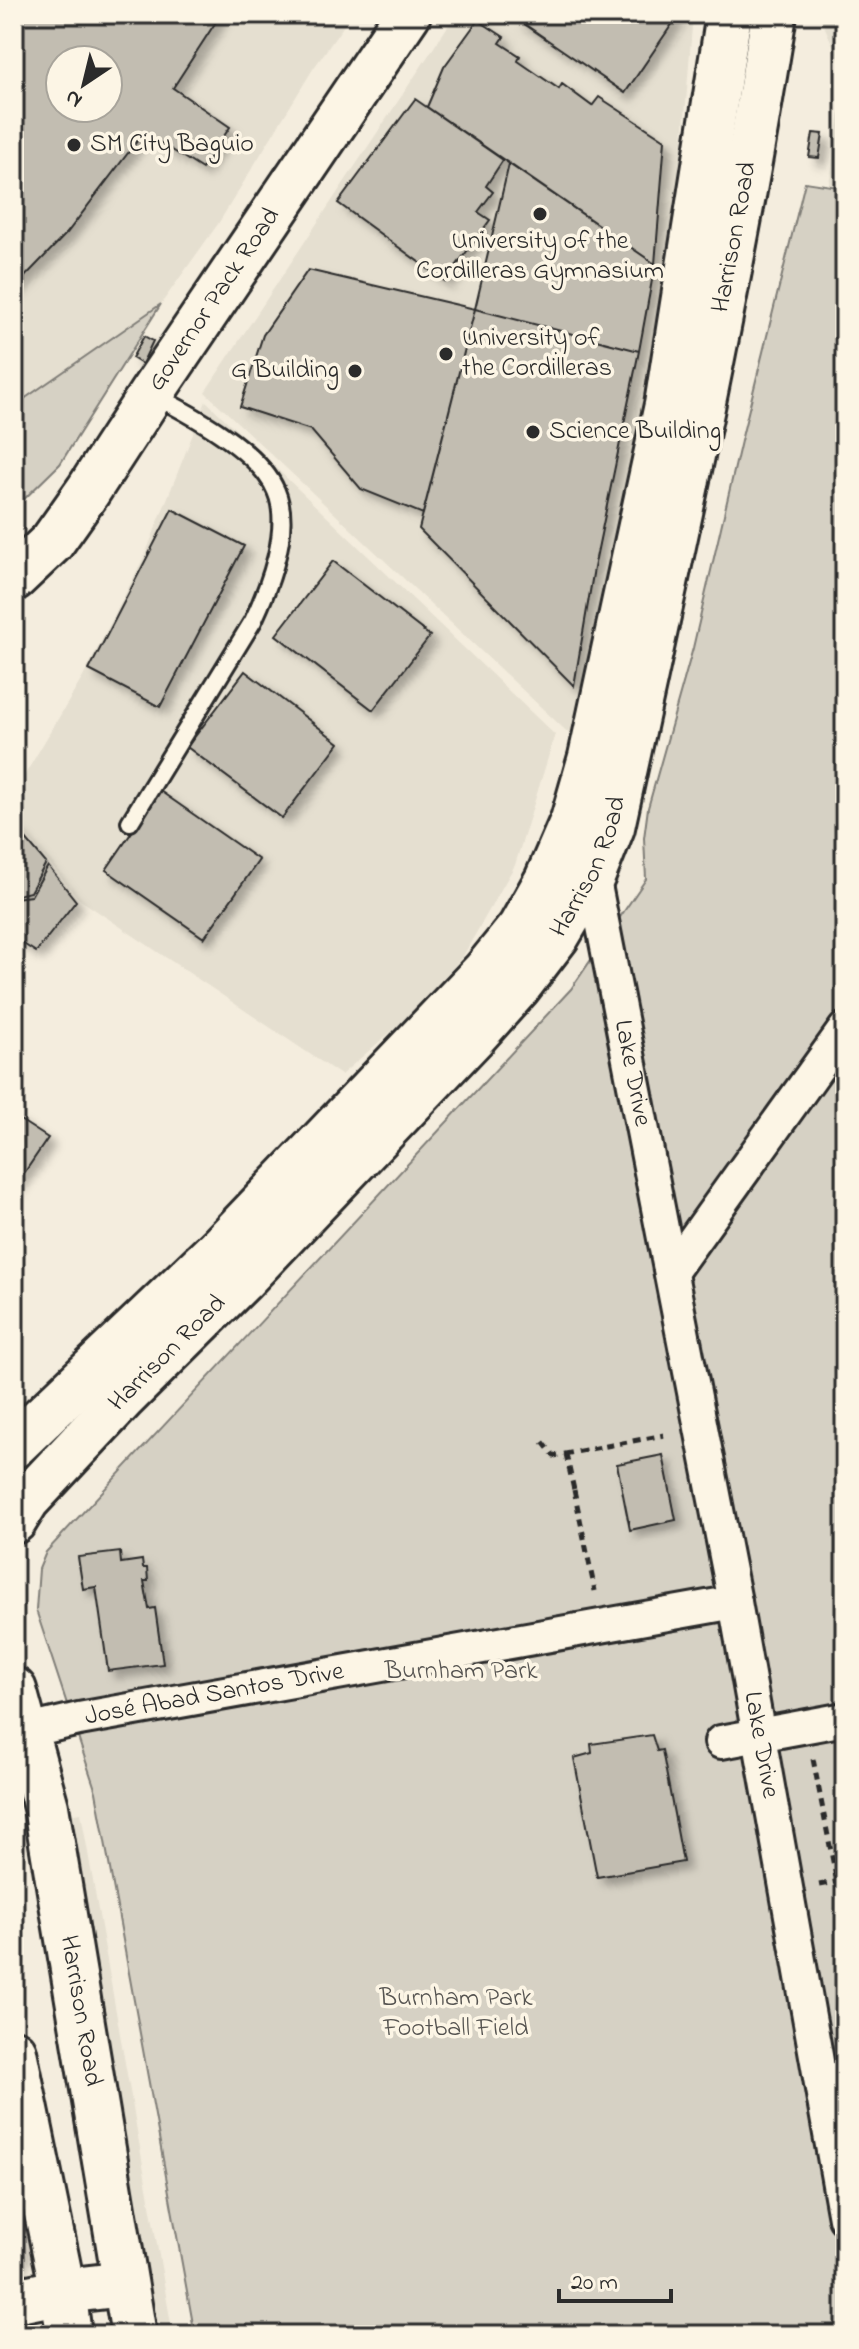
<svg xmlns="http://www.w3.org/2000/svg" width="859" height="2349" font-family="'Indie Flower',sans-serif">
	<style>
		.built { fill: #e5dfd0; fill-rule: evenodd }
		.green { fill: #d6d1c4; stroke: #807e78; stroke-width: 2 }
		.building { fill: #c2bdb1; stroke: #2b2b2b; stroke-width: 2; fill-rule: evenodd; filter: url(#shadow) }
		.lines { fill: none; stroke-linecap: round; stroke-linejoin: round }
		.lane-casing { stroke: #2b2b2b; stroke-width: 22 }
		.street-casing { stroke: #2b2b2b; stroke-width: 38 }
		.secondary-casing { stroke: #2b2b2b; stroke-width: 50 }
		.highway-casing { stroke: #2b2b2b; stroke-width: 50 }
		.path { stroke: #2b2b2b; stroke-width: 5; stroke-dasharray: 8 6; stroke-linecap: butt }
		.lane { stroke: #fcf5e5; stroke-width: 16 }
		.street { stroke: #fcf5e5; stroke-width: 32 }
		.secondary { stroke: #fcf5e5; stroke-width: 44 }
		.highway { stroke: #fcf5e5; stroke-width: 44 }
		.poi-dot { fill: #2b2b2b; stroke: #fcf5e5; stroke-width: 3 }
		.labels { text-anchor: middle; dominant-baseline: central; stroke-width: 7; stroke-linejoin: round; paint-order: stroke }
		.poi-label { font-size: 26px; fill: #2b2b2b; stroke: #fcf5e5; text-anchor: start }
		.street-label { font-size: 26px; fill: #2b2b2b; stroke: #fcf5e5 }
		.park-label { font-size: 26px; fill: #565451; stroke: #fcf5e5 }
	</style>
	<defs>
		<filter id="shadow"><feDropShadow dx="7" dy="7" stdDeviation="4" flood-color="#0004"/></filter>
	</defs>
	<rect width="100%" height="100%" fill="#f4edde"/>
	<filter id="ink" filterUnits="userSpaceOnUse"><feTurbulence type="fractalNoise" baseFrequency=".0125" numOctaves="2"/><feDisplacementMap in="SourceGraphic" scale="16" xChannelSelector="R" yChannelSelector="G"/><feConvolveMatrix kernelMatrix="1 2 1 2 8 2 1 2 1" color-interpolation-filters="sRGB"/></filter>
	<g filter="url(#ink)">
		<path class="built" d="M14 14H352L313 69 218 224 161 304 60 464 14 509ZM60 60H108V108H60Z
			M456 14H693L669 316 578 742 205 392Z
			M819 14H845V73Z
			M845 80V187L829 184Z
			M206 401 555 735 515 865 463 956 409 1016 341 1075 79 899 14 820V793L83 677 145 555Z
			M81 1813 173 2335H110L24 1823Z"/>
		<path class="green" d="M805 182 845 188V2335H195L96 1792 36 1610 39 1569 46 1552 571 989 646 879 644 838 648 808 693 648 741 441Z
			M161 304 60 464 14 509V406Z"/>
		<path class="building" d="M14 14H221L173 88 230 127 202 169 144 132 67 233 14 288ZM60 60H108V108H60Z
			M520 14H679L625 93 517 19Z
			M478 20 504 37 500 43 520 56 518 61 559 89 562 84 592 106 599 97 665 140 655 264 427 107 444 67Z
			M415 99 503 160 486 186 493 192 478 212 490 220 445 281 338 203Z
			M813 133 823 134 819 158 809 157Z
			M509 164 655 264 639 351 475 309Z
			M308 270 475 309 423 514 361 489 311 430 240 407 263 335Z
			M475 309 639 351 594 568 574 686 419 529Z
			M144 336 153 341 142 364 132 358Z
			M172 509 244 546 160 707 89 670Z
			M333 561 430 636 373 710 276 635Z
			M245 671 339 743 282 818 187 747Z
			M160 791 259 860 204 938 106 870Z
			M14 825 46 863 30 892 14 896Z
			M48 866 76 901 36 952 14 938V911L18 906 14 898 31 896Z
			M14 1116 48 1138 14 1188Z
			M663 1455 676 1520 630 1530 617 1464Z
			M120 1552 121 1563 142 1560 143 1568H147L148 1581H144L149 1609 155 1608 163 1664 108 1671 96 1587 83 1589 78 1557Z
			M652 1735 657 1751 662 1750 683 1862 597 1877 574 1758 592 1753 591 1744Z
			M14 2207 23 2256 14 2258 15 2261 18 2260V2265L14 2269Z"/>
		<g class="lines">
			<g class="lane-casing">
				<path id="lane" d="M130 822 253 621C269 587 292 528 276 491 259 450 191 414 153 395"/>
			</g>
			<g class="street-casing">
				<g id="street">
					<path id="s1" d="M593 875 735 1602 845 2218"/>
					<path d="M671 1272 845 1029"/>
					<path id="s2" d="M24 1732 79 1719 735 1602"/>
					<path d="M721 1742 845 1719"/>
				</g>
			</g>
			<g class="secondary-casing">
				<g id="secondary">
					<path id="s3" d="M14 578 52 542 88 491 151 394 408 14"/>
					<path d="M14 2301 63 2291 125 2284"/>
				</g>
			</g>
			<g class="highway-casing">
				<g id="highway">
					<path d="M14 1445 221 1247 485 971 520 928 547 880 573 820 591 757 667 405 729 14"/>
					<path id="s4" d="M14 1521 27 1500 122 1399 241 1281 474 1036 518 987 557 936 593 875 612 827C671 557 731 287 774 14"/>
					<path id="s5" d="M14 1690 46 1807 134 2335"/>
					<path d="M14 2052 63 2291 69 2335"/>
				</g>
			</g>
			<path class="path" d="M543 1442 554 1456 664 1435
				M566 1454 574 1490 579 1489
				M574 1490 595 1591
				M813 1759 845 1923
				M819 1885 845 1880"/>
			<use href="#lane" class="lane"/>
			<use href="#street" class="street"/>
			<use href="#secondary" class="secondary"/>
			<use href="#highway" class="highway"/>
		</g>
	</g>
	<g class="poi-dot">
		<circle cx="74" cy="145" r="8"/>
		<circle cx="540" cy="214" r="8"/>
		<circle cx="446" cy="354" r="8"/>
		<circle cx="355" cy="371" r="8"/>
		<circle cx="533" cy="432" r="8"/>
	</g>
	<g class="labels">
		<g class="poi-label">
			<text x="90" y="145">SM City Baguio</text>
			<text x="540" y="242" text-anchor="middle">University of the<tspan x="540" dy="30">Cordilleras Gymnasium</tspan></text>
			<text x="462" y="339">University of<tspan x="462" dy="30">the Cordilleras</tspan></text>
			<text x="339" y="371" text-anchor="end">G Building</text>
			<text x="549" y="432">Science Building</text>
		</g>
		<g class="street-label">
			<text stroke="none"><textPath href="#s4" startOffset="1524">Harrison Road</textPath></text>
			<text stroke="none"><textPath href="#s3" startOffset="344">Governor Pack Road</textPath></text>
			<text stroke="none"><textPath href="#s4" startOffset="876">Harrison Road</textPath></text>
			<text stroke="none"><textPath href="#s1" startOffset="202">Lake Drive</textPath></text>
			<text stroke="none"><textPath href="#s4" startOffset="228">Harrison Road</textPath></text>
			<text stroke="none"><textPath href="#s2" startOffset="194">José Abad Santos Drive</textPath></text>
			<text stroke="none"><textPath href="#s1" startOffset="886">Lake Drive</textPath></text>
			<text stroke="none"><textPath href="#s5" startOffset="328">Harrison Road</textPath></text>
		</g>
		<g class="park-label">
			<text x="461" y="1672">Burnham Park</text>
			<text x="456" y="1999">Burnham Park<tspan x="456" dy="30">Football Field</tspan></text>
		</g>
	</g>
	<rect width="859" height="2349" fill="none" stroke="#fcf5e5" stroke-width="48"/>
	<rect x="24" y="24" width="811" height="2301" fill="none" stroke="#2b2b2b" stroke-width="3" filter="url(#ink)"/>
	<g transform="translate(84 84) rotate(215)"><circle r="38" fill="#fcf5e5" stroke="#a8a49b" stroke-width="2"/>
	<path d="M0-6L14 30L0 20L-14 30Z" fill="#2b2b2b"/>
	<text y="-12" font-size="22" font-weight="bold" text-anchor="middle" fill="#2b2b2b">N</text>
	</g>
	<path d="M559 2289v12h112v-12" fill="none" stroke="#2b2b2b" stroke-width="4"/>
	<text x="571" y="2289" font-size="24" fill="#2b2b2b" stroke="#fcf5e5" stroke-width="6" paint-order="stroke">20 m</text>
</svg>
